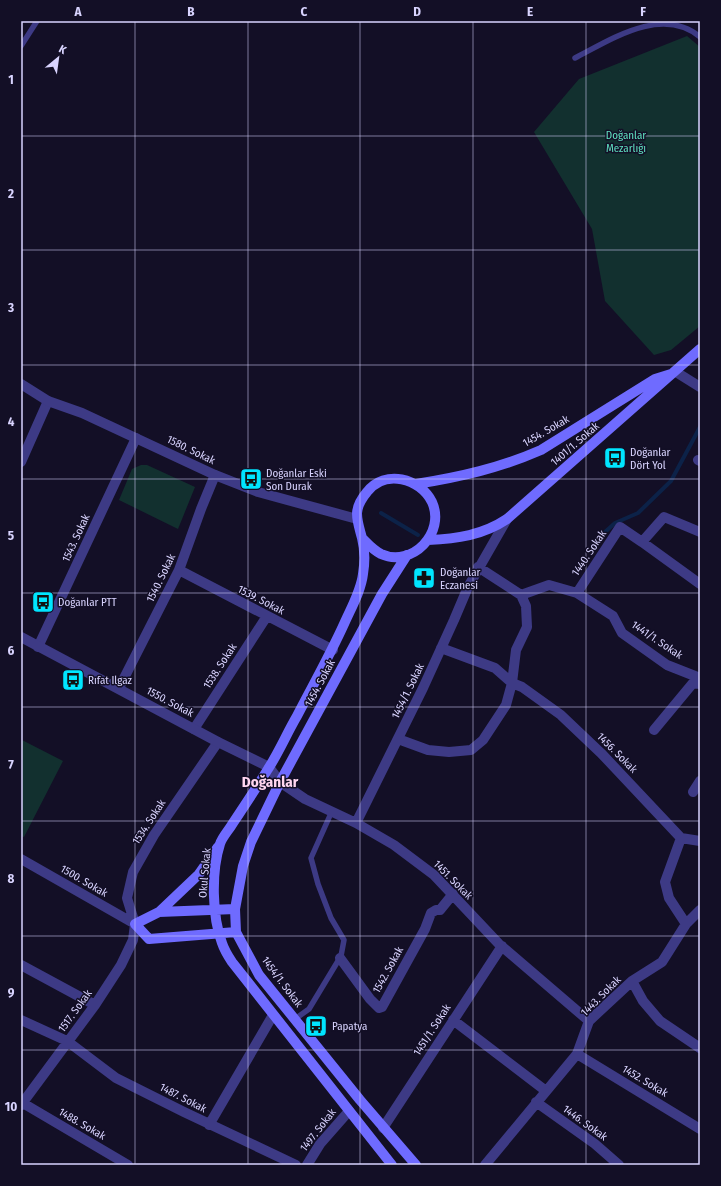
<svg xmlns="http://www.w3.org/2000/svg" width="721" height="1186" font-family="'Fira Sans Condensed',sans-serif">
	<style>
		.green { fill: #12302f }
		.lines { fill: none; stroke-linecap: round; stroke-linejoin: round }
		.stream { stroke: #0c2248; stroke-width: 4 }
		.service { stroke: #3d3a85; stroke-width: 5.5 }
		.minor { stroke: #3d3a85; stroke-width: 10 }
		.tertiary { stroke: #3d3a85; stroke-width: 10 }
		.secondary { stroke: #6f6bff; stroke-width: 10 }
		.grid { fill: none; stroke: #d9d4ff; stroke-width: 1; stroke-opacity: 0.55 }
		.labels { text-anchor: middle; dominant-baseline: central; stroke-width: 3; stroke-linejoin: round; paint-order: stroke }
		.park-label { font-size: 11px; fill: #5fe0c0; stroke: #130f26 }
		.street-label { font-size: 11px; fill: #d9d4ff; stroke: #130f26 }
		.poi-label { font-size: 11px; fill: #d9d4ff; stroke: #130f26; text-anchor: start }
		.district-label { font-size: 15px; font-weight: bold; fill: #ffd6f0; stroke: #130f26 }
		.neatline { fill: none; stroke: #d9d4ff; stroke-width: 1.5 }
		.grid-label { font-size: 13px; text-anchor: middle; font-weight: bold; fill: #d9d4ff }
	</style>
	<rect width="100%" height="100%" fill="#130f26"/>
	<path class="green" d="M687 36 700 47V326L671 350 654 355 605 301 592 229 534 132 579 79Z
		M141 465H147L195 487 178 529 119 500 132 469Z
		M22 740 63 761 24 837 21 836Z"/>
	<g class="lines">
		<path class="stream" d="M381 513 418 535
			M595 541 615 523 638 513 671 481 700 427"/>
		<path class="service" d="M21 46 37 21
			M575 58C610 40 662 5 700 37
			M295 1019 309 1009 341 956 344 940 331 918 318 884 311 858 332 811"/>
		<path class="minor" d="M676 372 700 387
			M698 460 700 461
			M21 462 48 401
			M642 542 700 584
			M179 570 333 650
			M577 593 620 527 642 542 664 517 700 532
			M521 595 549 585 577 593 613 616 622 633 667 665 700 678
			M38 647 136 438
			M441 648 495 668 512 683 522 687 561 715 601 753 681 838 700 841
			M119 688 179 570 201 509 215 475
			M194 729 267 616
			M654 730 693 683 700 684
			M398 739 428 750 449 752 471 750 483 740 506 705 512 683 516 650 527 627 526 606 521 595 478 567
			M280 782 305 799 356 823 394 845 434 875 499 944 589 1021
			M693 792 700 781
			M356 823 423 688 454 620 468 587 507 519
			M681 838 665 882 669 898 686 924
			M21 859 135 924
			M340 958 370 999 379 1008 382 1007 425 929 431 913 436 910H440L453 894
			M21 965 95 1005
			M632 981 643 1001 660 1021 700 1048
			M21 1020 67 1041 116 1078 184 1112 296 1165
			M453 1020 546 1091
			M577 1054 700 1129
			M21 1102 128 1165
			M536 1102 595 1144 619 1165
			M21 1105 95 1005 121 965 133 940 135 924 127 898 133 872 154 835 218 742
			M209 1125 273 1015
			M383 1128 502 946
			M307 1165 320 1144 349 1111
			M485 1165 577 1054 589 1021 632 981 662 962 686 924 700 910"/>
		<path class="tertiary" d="M21 384 48 401 82 413 215 475 258 492 357 519
			M21 637 218 742 269 767 280 782"/>
		<path class="secondary" d="M416 484C460 477 500 468 541 450L655 379 671 374
			M362 538C368 544 373 550 381 554 412 568 446 533 432 502 420 478 385 469 367 492 352 510 357 519 362 538 365 550 365 562 363 574 361 591 351 608 344 624 330 655 313 685 297 716 287 733 279 752 268 769 257 787 245 805 233 823 229 830 222 837 220 844 211 872 212 916 222 943 224 949 228 956 232 962L392 1165
			M428 540C457 539 483 535 507 519L700 349
			M407 555 382 594 280 782 251 842 243 866 235 909 236 932 259 975 360 1100 416 1165
			M218 847 199 874 159 912 135 924 149 939 236 932
			M159 912 235 909"/>
	</g>
	<path class="grid" d="M135 21V1165M248 21V1165M360 21V1165M473 21V1165M586 21V1165M21 136H700M21 250H700M21 365H700M21 479H700M21 593H700M21 707H700M21 821H700M21 936H700M21 1050H700"/>
	<defs>
		<g id="bus-square" transform="scale(1.15)"><rect x="-9" y="-9" width="18" height="18" rx="4" fill="#00e5ff" stroke="#130f26"/><path d="M-5-6H5V4H4V6H2V4H-2V6H-4V4H-5ZM-3.5-4V0h7V-4ZM-3.5 1.2v1.5H-2V1.2ZM2 1.2v1.5H3.5V1.2Z" fill="#111"/></g>
		<g id="pharmacy-square" transform="scale(1.15)"><rect x="-9" y="-9" width="18" height="18" rx="4" fill="#00e5ff" stroke="#130f26"/><path d="M-2-6h4v4h4v4h-4v4h-4v-4h-4v-4h4Z" fill="#111"/></g>
	</defs>
	<g fill-rule="evenodd">
		<use href="#bus-square" x="615" y="458"/>
		<use href="#bus-square" x="251" y="479"/>
		<use href="#pharmacy-square" x="424" y="578"/>
		<use href="#bus-square" x="43" y="602"/>
		<use href="#bus-square" x="73" y="680"/>
		<use href="#bus-square" x="316" y="1026"/>
	</g>
	<g class="labels">
		<g class="park-label">
			<text x="626" y="135">Doğanlar<tspan x="626" dy="13">Mezarlığı</tspan></text>
		</g>
		<g class="street-label">
			<text transform="translate(546 431) rotate(-30)">1454. Sokak</text>
			<text transform="translate(575 444) rotate(-41)">1401/1. Sokak</text>
			<text transform="translate(191 450) rotate(26)">1580. Sokak</text>
			<text transform="translate(76 538) rotate(-65)">1543. Sokak</text>
			<text transform="translate(589 553) rotate(-56)">1440. Sokak</text>
			<text transform="translate(161 578) rotate(-64)">1540. Sokak</text>
			<text transform="translate(261 600) rotate(27)">1539. Sokak</text>
			<text transform="translate(657 640) rotate(34)">1441/1. Sokak</text>
			<text transform="translate(220 666) rotate(-57)">1538. Sokak</text>
			<text transform="translate(320 683) rotate(-62)">1454. Sokak</text>
			<text transform="translate(408 691) rotate(-64)">1454/1. Sokak</text>
			<text transform="translate(170 702) rotate(28)">1550. Sokak</text>
			<text transform="translate(617 753) rotate(45)">1456. Sokak</text>
			<text transform="translate(149 822) rotate(-57)">1534. Sokak</text>
			<text transform="translate(205 873) rotate(-85)">Okul Sokak</text>
			<text transform="translate(453 880) rotate(45)">1451. Sokak</text>
			<text transform="translate(84 881) rotate(30)">1500. Sokak</text>
			<text transform="translate(388 970) rotate(-61)">1542. Sokak</text>
			<text transform="translate(282 982) rotate(53)">1454/1. Sokak</text>
			<text transform="translate(601 996) rotate(-45)">1443. Sokak</text>
			<text transform="translate(75 1011) rotate(-54)">1517. Sokak</text>
			<text transform="translate(432 1030) rotate(-57)">1451/1. Sokak</text>
			<text transform="translate(645 1081) rotate(31)">1452. Sokak</text>
			<text transform="translate(183 1098) rotate(27)">1487. Sokak</text>
			<text transform="translate(585 1123) rotate(36)">1446. Sokak</text>
			<text transform="translate(82 1124) rotate(30)">1488. Sokak</text>
			<text transform="translate(318 1130) rotate(-52)">1497. Sokak</text>
		</g>
		<g class="poi-label">
			<text x="630" y="452">Doğanlar<tspan x="630" dy="13">Dört Yol</tspan></text>
			<text x="266" y="473">Doğanlar Eski<tspan x="266" dy="13">Son Durak</tspan></text>
			<text x="440" y="572">Doğanlar<tspan x="440" dy="13">Eczanesi</tspan></text>
			<text x="58" y="602">Doğanlar PTT</text>
			<text x="88" y="680">Rıfat Ilgaz</text>
			<text x="332" y="1026">Papatya</text>
		</g>
		<g class="district-label">
			<text x="270" y="782">Doğanlar</text>
		</g>
	</g>
	<rect width="721" height="1186" fill="none" stroke="#130f26" stroke-width="44"/>
	<g transform="translate(58 58) rotate(29)" stroke="#130f26" stroke-width="3" paint-order="stroke">
	<path d="M0-3L7 15L0 10L-7 15Z" fill="#d9d4ff"/>
	<text y="-6" font-size="11" font-weight="bold" text-anchor="middle" fill="#d9d4ff">K</text>
	</g>
	<rect x="22" y="22" width="677" height="1142" class="neatline"/>
	<g class="grid-label">
		<text x="78" y="16">A</text>
		<text x="191" y="16">B</text>
		<text x="304" y="16">C</text>
		<text x="417" y="16">D</text>
		<text x="530" y="16">E</text>
		<text x="643" y="16">F</text>
		<text x="11" y="84">1</text>
		<text x="11" y="198">2</text>
		<text x="11" y="312">3</text>
		<text x="11" y="426">4</text>
		<text x="11" y="540">5</text>
		<text x="11" y="655">6</text>
		<text x="11" y="769">7</text>
		<text x="11" y="883">8</text>
		<text x="11" y="997">9</text>
		<text x="11" y="1111">10</text>
	</g>
</svg>
